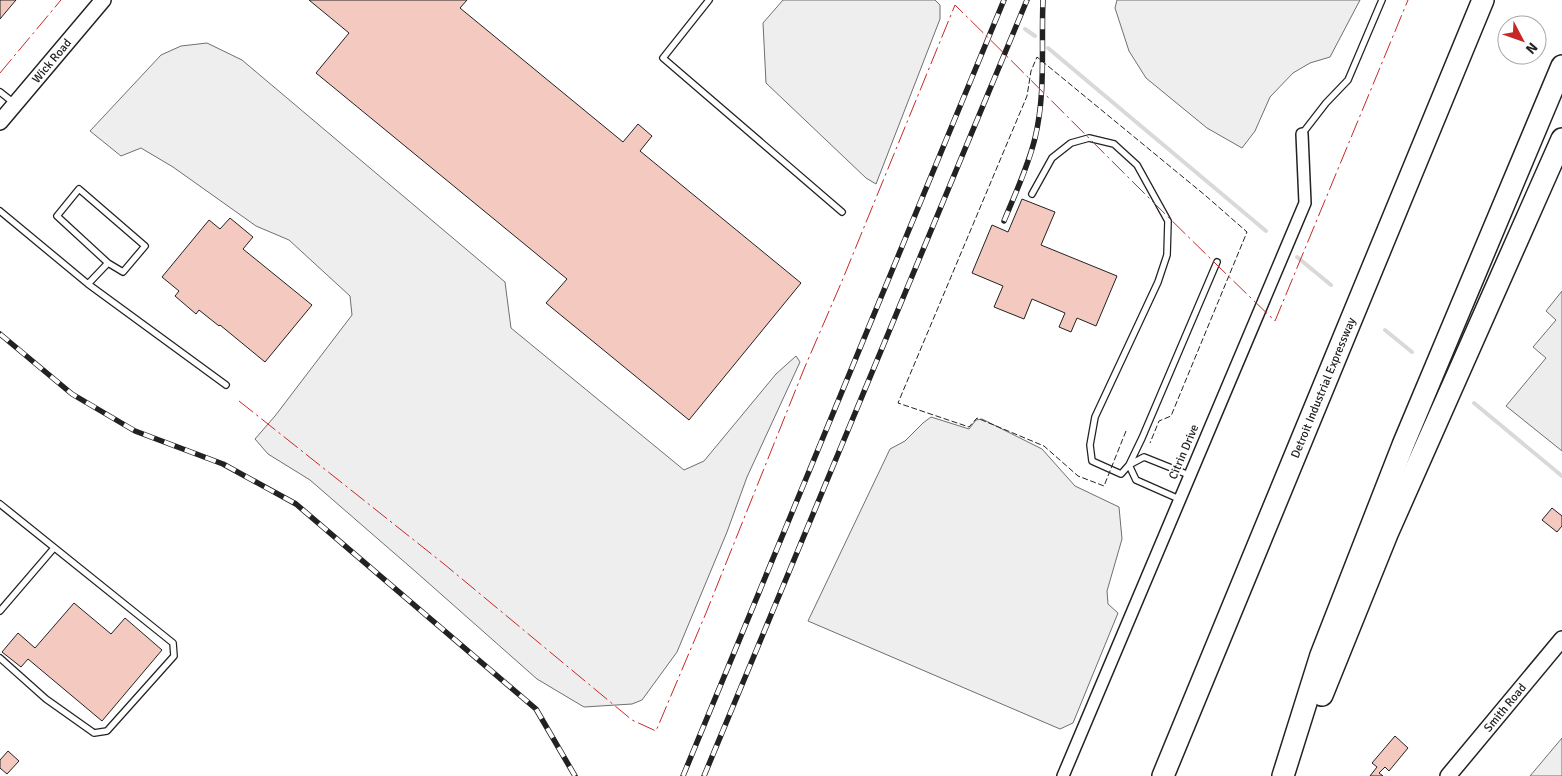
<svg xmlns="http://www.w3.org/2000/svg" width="1562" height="776" font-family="Signika,sans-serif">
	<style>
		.green { fill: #eee; stroke: #6f6f6f }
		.parking { fill: #ededed; stroke: #6f6f6f }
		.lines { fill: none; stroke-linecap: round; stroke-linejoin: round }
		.stream { stroke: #d9d9d9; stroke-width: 4 }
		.building { fill: #f3c9c0; stroke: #222 }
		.service-casing { stroke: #222; stroke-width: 8 }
		.minor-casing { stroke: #222; stroke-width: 14 }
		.tertiary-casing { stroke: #222; stroke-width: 18 }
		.motorway-casing { stroke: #222; stroke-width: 24 }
		.service { stroke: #fff; stroke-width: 5.5 }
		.minor { stroke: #fff; stroke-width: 11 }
		.tertiary { stroke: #fff; stroke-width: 15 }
		.motorway { stroke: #fff; stroke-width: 21 }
		.rail-casing { stroke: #222; stroke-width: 5.5 }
		.rail { stroke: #fff; stroke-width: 4; stroke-dasharray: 11; stroke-linecap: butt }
		.fence { stroke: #222; stroke-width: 1; stroke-dasharray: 6 2.5; stroke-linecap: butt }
		.power { stroke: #c62828; stroke-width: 1; stroke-dasharray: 18 4 2.5 4; stroke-linecap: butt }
		.labels { text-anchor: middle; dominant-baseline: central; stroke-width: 4; stroke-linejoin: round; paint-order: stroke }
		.street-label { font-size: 12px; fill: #222; stroke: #fff }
	</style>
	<rect width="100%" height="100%" fill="#fff"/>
	<path class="green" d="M783 0H935L940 5V19L876 184 866 178 766 83 763 23Z
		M1117 0H1360L1330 57 1310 63 1293 73 1270 97 1255 131 1242 148 1207 128 1146 78 1129 51 1115 8Z
		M207 43 242 60 505 282 511 328 684 470 704 461 776 374 796 356 800 362 747 477 727 532 677 652 642 700 632 704 584 707 537 679 416 572 310 480 268 454 255 439 275 416 352 315 350 296 289 240 256 226 173 167 141 148 121 156 90 131 161 55 181 46Z
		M931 417 969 429 976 420 982 419 1042 449 1075 486 1119 507 1122 539 1107 591 1108 604 1118 613 1073 723 1060 729 808 621 890 449 905 441 923 423Z
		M1562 738V776H1530Z"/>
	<path class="parking" d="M1562 291V451L1506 406 1546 358 1533 347 1556 320 1546 311Z"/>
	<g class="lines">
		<path class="stream" d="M1025 29 1035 36
			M1048 48 1266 231
			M1297 257 1331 285
			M1385 330 1412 352
			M1474 403 1562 476"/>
	</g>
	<path class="building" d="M0 0H16L0 19Z
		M309 0H467L460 8 623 142 638 124 652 136 640 151 801 283 689 420 546 303 567 279 316 73 349 33Z
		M1022 199 1055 212 1041 245 1117 276 1096 326 1077 318 1071 332 1059 327 1065 313 1032 299 1024 319 994 307 1003 286 972 273 992 225 1008 232Z
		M230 218 253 237 243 249 312 305 265 362 220 325 219 326 199 310 196 314 175 296 179 291 162 277 209 220 220 229Z
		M1552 508 1562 516V526L1557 532 1542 520Z
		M74 603 111 634 125 618 162 650 102 721 28 659 21 667 2 652 18 633 35 648Z
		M1395 736 1408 748 1389 771 1385 767 1379 773 1383 776H1370L1377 767 1372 763Z
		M8 751 19 761 7 774 0 768V760Z"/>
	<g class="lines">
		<g class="service-casing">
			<path id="service" d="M709 0 663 58 842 212
				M0 92 14 103
				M1302 134 1326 103 1348 80 1382 0
				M79 189 145 246 123 272 108 263 57 216Z
				M1032 194 1052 158 1071 143 1089 138 1114 144 1137 165 1168 221 1167 255 1158 282 1095 417 1090 445 1092 461 1121 474 1129 465 1142 438 1217 262
				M0 211 88 284 108 263
				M88 284 226 385
				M1129 465 1144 457 1189 475
				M1129 465 1136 480 1179 499
				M0 504 173 643 174 656 107 731 94 733 46 699 0 658
				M0 611 54 548"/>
		</g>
		<g class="minor-casing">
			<path id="minor" d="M1063 776 1305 203 1302 134"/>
		</g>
		<g class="tertiary-casing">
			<g id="tertiary">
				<path id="s1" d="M0 122 103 0"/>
				<path id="s2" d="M1448 776 1562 639"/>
			</g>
		</g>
		<g class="motorway-casing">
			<g id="motorway">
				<path d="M1322 695 1387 534 1562 139"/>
				<path id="s3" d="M1163 776 1483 0"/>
				<path d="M1283 776 1321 655 1403 445 1562 66"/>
			</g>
		</g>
		<use href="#service" class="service"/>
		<use href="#minor" class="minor"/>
		<use href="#tertiary" class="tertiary"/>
		<use href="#motorway" class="motorway"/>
		<g class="rail-casing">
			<path id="rail" d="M1004 221C1015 194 1028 167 1035 138 1046 93 1041 46 1043 0
				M0 334 72 394 135 431 223 464 296 504 536 709 575 776
				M683 776 1004 0
				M704 776 1027 0"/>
		</g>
		<use href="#rail" class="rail"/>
		<path class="fence" d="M1126 431 1104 486 1078 476 1044 446 977 418 969 427 898 403 1027 96 1031 71 1037 57 1206 196 1247 232 1171 416 1159 421 1150 443"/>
		<path class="power" d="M0 73 61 0
			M239 401 444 564 632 720 656 731 706 613 804 369 842 281 955 5C1062 110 1166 217 1275 321L1408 0"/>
	</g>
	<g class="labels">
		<g class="street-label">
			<text stroke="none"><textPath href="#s1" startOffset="80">Wick Road</textPath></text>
			<text stroke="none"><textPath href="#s3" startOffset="420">Detroit Industrial Expressway</textPath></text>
			<text transform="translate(1184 452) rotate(-67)">Citrin Drive</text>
			<text stroke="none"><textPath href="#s2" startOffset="89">Smith Road</textPath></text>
		</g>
	</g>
	<g transform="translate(1522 40) rotate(131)"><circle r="24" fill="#ffffff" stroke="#a7a7a7"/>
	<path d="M0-4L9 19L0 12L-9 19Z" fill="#c62828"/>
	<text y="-8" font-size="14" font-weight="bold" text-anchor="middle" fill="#222222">N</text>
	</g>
</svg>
